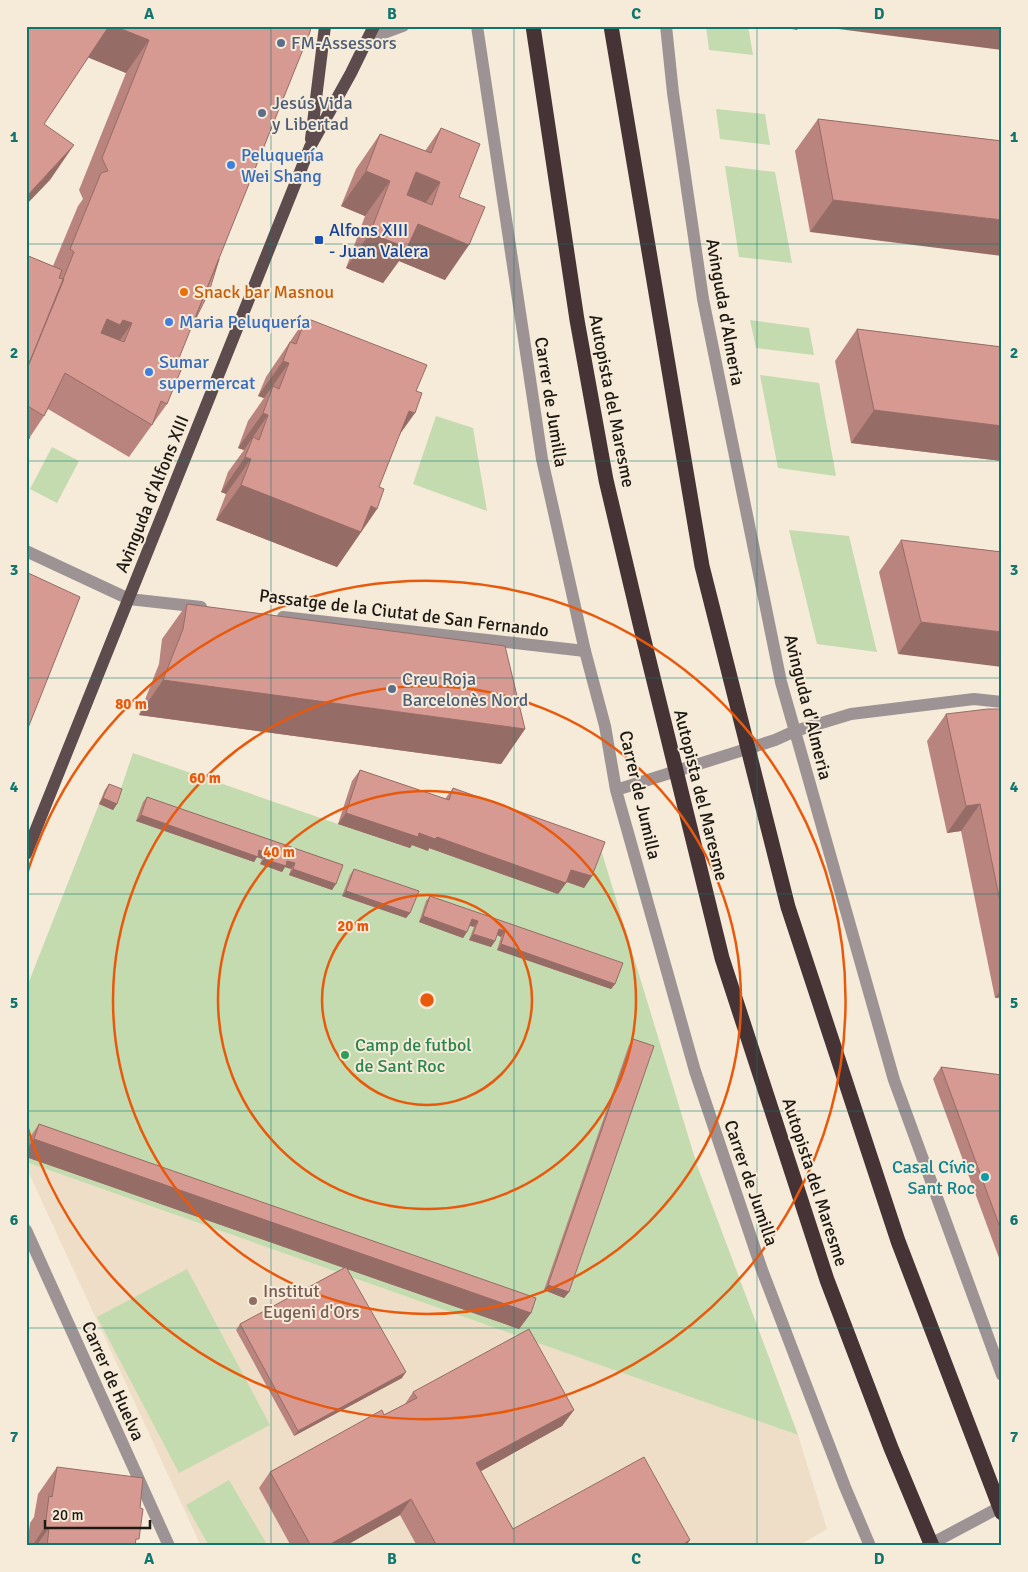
<svg xmlns="http://www.w3.org/2000/svg" width="1028" height="1572" font-family="Signika,sans-serif">
	<style>
		.built { fill: #efdec7 }
		.green { fill: #c3dbaf }
		.lines { fill: none; stroke-linecap: round; stroke-linejoin: round }
		.pedestrian { stroke: #9d9394; stroke-width: 12 }
		.minor { stroke: #9d9394; stroke-width: 12 }
		.primary { stroke: #5c4c4d; stroke-width: 12 }
		.motorway-bridge { stroke: #453335; stroke-width: 15 }
		.wall { fill: #b9847e }
		.shaded-wall { fill: #966c66 }
		.building { fill: #d79a92; stroke: #966c66; fill-rule: evenodd }
		.grid { fill: none; stroke: #0f766e; stroke-width: 1; stroke-opacity: 0.55 }
		.ring { fill: none; stroke: #e8590c; stroke-width: 2.5 }
		.service-dot { fill: #5c6f8a; stroke: #f6ead9; stroke-width: 2 }
		.shop-dot { fill: #3f7fe0; stroke: #f6ead9; stroke-width: 2 }
		.transit-dot { fill: #1a4fb4; stroke: #f6ead9; stroke-width: 2 }
		.food-dot { fill: #e8710a; stroke: #f6ead9; stroke-width: 2 }
		.leisure-dot { fill: #2e9e5b; stroke: #f6ead9; stroke-width: 2 }
		.culture-dot { fill: #0f9aa8; stroke: #f6ead9; stroke-width: 2 }
		.education-dot { fill: #8d6e63; stroke: #f6ead9; stroke-width: 2 }
		.labels { text-anchor: middle; dominant-baseline: central; stroke-width: 4; stroke-linejoin: round; paint-order: stroke }
		.service-label { font-size: 18px; fill: #4e5e75; stroke: #f6ead9; text-anchor: start }
		.shop-label { font-size: 18px; fill: #366cbe; stroke: #f6ead9; text-anchor: start }
		.transit-label { font-size: 18px; fill: #164399; stroke: #f6ead9; text-anchor: start }
		.food-label { font-size: 18px; fill: #c56008; stroke: #f6ead9; text-anchor: start }
		.street-label { font-size: 18px; fill: #1d1913; stroke: #f6ead9 }
		.leisure-label { font-size: 18px; fill: #27864d; stroke: #f6ead9; text-anchor: start }
		.culture-label { font-size: 18px; fill: #0d838f; stroke: #f6ead9; text-anchor: end }
		.education-label { font-size: 18px; fill: #785e54; stroke: #f6ead9; text-anchor: start }
		.centre { fill: #e8590c; stroke: #f6ead9; stroke-width: 2.5 }
		.ring-label { font-size: 15px; text-anchor: middle; font-weight: bold; fill: #e8590c; stroke: #f6ead9; stroke-width: 4; stroke-linejoin: round; paint-order: stroke }
		.neatline { fill: none; stroke: #0f766e; stroke-width: 2 }
		.grid-label { font-size: 16px; text-anchor: middle; font-weight: bold; fill: #0f766e }
	</style>
	<rect width="100%" height="100%" fill="#f6ead9"/>
	<path class="built" d="M26 1162 798 1435 827 1529 798 1546H201L26 1167Z"/>
	<path class="green" d="M706 26H748L753 55 709 50Z
		M716 109 765 114 770 145 720 139Z
		M725 166 775 172 792 263 739 257Z
		M750 320 809 328 814 355 756 348Z
		M760 375 819 383 836 476 778 468Z
		M436 416 473 428 487 511 413 484Z
		M52 447 79 461 57 503 30 489Z
		M789 530 849 536 877 652 817 644Z
		M133 753 338 824 442 812 447 799 602 853 697 1165 798 1435 26 1162V989L105 789 119 794Z
		M187 1269 270 1425 179 1473 97 1317Z
		M229 1480 268 1546H209L186 1505Z"/>
	<g class="lines">
		<path class="pedestrian" d="M129 599 201 607
			M283 617 585 651"/>
		<path class="minor" d="M477 26 542 459 585 651 605 726 616 790 695 1071 762 1270 845 1487 870 1546
			M666 26 673 93 703 299 781 682 894 1080 1002 1375
			M368 39 403 26
			M26 551 129 599
			M616 790 775 740 795 731 851 714 974 699 1002 702
			M26 1230 169 1546
			M927 1546 1002 1506"/>
		<path class="primary" d="M311 139 325 26
			M26 854 310 147 351 73 374 26"/>
		<path class="motorway-bridge" d="M533 26 577 320 606 480 641 628 722 958 827 1280 891 1448 932 1546
			M611 26 702 566 788 907 898 1241 1002 1513"/>
	</g>
	<path class="wall" d="M26 26H311L175 368 167 404 129 457 48 409 44 416 30 437 26 444V255L53 266 78 206 83 199 79 190 126 73 88 57 44 124 50 180Z
		M818 119 1002 141 810 232 795 151Z
		M441 128 459 197 445 280 399 261 383 283 346 268 365 216 341 206 356 169 380 134 425 151Z
		M306 318 416 391 379 487 377 509 337 567 216 520 226 494 221 492 228 472 244 450 238 448 248 421 264 398 258 396 266 377Z
		M857 329 1002 347V461L851 443 835 361Z
		M901 540 1002 552 898 654 879 572Z
		M187 604 525 729 501 764 139 715 159 664 162 639Z
		M1002 709V997L995 998 961 831 947 833 927 741 946 714Z
		M360 770 445 799 453 788 592 876 584 888 567 882 558 894 429 848 428 851 412 845 410 848 338 824 352 781Z
		M109 784 117 804 113 810 99 804 105 790Z
		M147 797 343 865 332 890 289 875 291 869 285 867 282 872 260 864 262 859 257 857 254 862 136 821 143 802Z
		M354 869 410 913 406 918 342 896 350 875Z
		M430 896 615 984 611 989 497 950 501 937 497 935 495 941 491 947 469 940 474 927 470 926 463 938 419 922 426 901Z
		M633 1039 569 1292 564 1298 544 1290 629 1045Z
		M941 1067 1002 1075V1266L933 1079Z
		M39 1124 531 1313 519 1329 347 1269 402 1378 294 1436 236 1330 240 1324 344 1268 26 1157V1144L28 1140Z
		M413 1392 574 1410 562 1426 481 1471 513 1529 686 1546H417L400 1515 345 1546H291L259 1488 270 1472 405 1404Z
		M57 1467 135 1545V1546H27L30 1523 34 1517 38 1494Z"/>
	<path class="shaded-wall" d="M109 26H114L149 40 126 73 87 57Z
		M793 26H800L797 30 792 29Z
		M815 26H1002V50Z
		M74 145 50 180 26 205V197Z
		M366 171 390 181 365 216 341 206Z
		M416 172 440 182 416 217 392 207Z
		M833 200 1002 220V256L810 232Z
		M418 224 469 245 445 280 399 261 383 283 346 268 370 233Z
		M107 319 123 320 132 323 109 356 84 352Z
		M283 361 289 363 264 398 258 396Z
		M874 410 1002 426V461L851 443Z
		M409 411 415 413 390 448Z
		M263 413 268 415 244 450 238 448Z
		M245 457 251 459 226 494 221 492Z
		M241 485 371 506 377 509 337 567 216 520Z
		M921 622 1002 632V667L898 654Z
		M163 680 525 729 501 764 139 715Z
		M103 798 117 804 113 810 99 804Z
		M980 804 961 831 947 833 966 806Z
		M346 813 437 837 566 883 558 894 429 848 428 851 412 845 410 848 338 824Z
		M141 815 259 850 266 853 262 859 257 857 254 862 136 821Z
		M264 859 287 861 295 863 291 869 285 867 282 872 260 864Z
		M293 869 336 884 332 890 289 875Z
		M571 870 592 876 584 888 564 881Z
		M346 891 410 913 406 918 342 896Z
		M423 916 467 932 463 938 419 922Z
		M472 919 478 921 474 927 468 925Z
		M499 929 505 931 501 937 495 934Z
		M473 934 495 941 491 947 469 940Z
		M501 944 615 984 611 989 497 950Z
		M1002 989V997L995 998Z
		M34 1139 531 1313 519 1329 26 1157V1150Z
		M548 1285 569 1292 564 1298 544 1290Z
		M406 1372 402 1378 294 1436 298 1431Z
		M574 1410 562 1426 465 1480 476 1463Z
		M411 1499 400 1515 345 1546H327Z
		M45 1527 49 1528 36 1546H32Z
		M690 1540 686 1546H680Z"/>
	<path class="building" d="M26 26H109L44 124 74 145 26 197Z
		M114 26H311L310 32 175 368 181 370 167 404 161 401 152 425 65 373 44 416 26 405V371L74 252 70 249 101 173 108 171 102 158 149 40ZM107 319 120 325 123 320 132 323 124 342 101 333Z
		M818 119 1002 141V220L833 200Z
		M441 128 480 144 459 197 485 207 469 245 418 224 407 248 370 233 390 181 366 171 380 134 431 153ZM416 172 440 182 432 205 407 195Z
		M26 255 62 270 59 278 64 279 26 371Z
		M219 259 209 292 192 326Z
		M306 318 427 365 416 391 422 393 415 413 409 411 379 487 384 489 377 509 371 506 361 532 241 485 251 459 245 457 253 437 259 440 268 415 263 413 273 386 279 389 289 363 283 361 290 342 296 344Z
		M857 329 1002 347V426L874 410Z
		M26 435 30 437 26 444Z
		M901 540 1002 552V632L921 622Z
		M26 572 80 597 26 733Z
		M187 604 505 646 525 729 163 680 183 629Z
		M988 709H1002V911L980 804 966 806 946 714Z
		M360 770 449 800 453 788 605 842 592 876 571 870 566 883 437 837 435 839 419 833 418 837 346 813Z
		M109 784 122 789 117 804 103 798Z
		M147 797 343 865 336 884 293 869 295 863 287 861 286 866 264 859 266 853 259 850 258 857 141 815Z
		M354 869 419 891 410 913 346 891Z
		M430 896 623 963 615 984 501 944 505 931 499 929 495 941 473 934 478 921 472 919 467 932 423 916Z
		M633 1039 654 1046 569 1292 548 1285Z
		M941 1067 1002 1075V1233Z
		M39 1124 536 1298 531 1313 34 1139Z
		M346 1267 406 1372 298 1431 240 1324Z
		M529 1329 574 1410 476 1463 513 1529 644 1457 690 1540 680 1546H437L411 1499 327 1546H311L270 1472 382 1410 384 1415 417 1398 413 1392Z
		M57 1467 143 1478 140 1508 143 1509 139 1539H136L135 1546H47L49 1528 45 1527 49 1496 52 1497Z"/>
	<path class="grid" d="M271 26V1546M514 26V1546M757 26V1546M26 244H1002M26 461H1002M26 678H1002M26 894H1002M26 1111H1002M26 1328H1002"/>
	<g class="ring">
		<circle cx="427" cy="1000" r="105"/>
		<circle cx="427" cy="1000" r="209"/>
		<circle cx="427" cy="1000" r="314"/>
		<path d="M26 877A419 419 0 1 1 26 1123"/>
	</g>
	<g class="service-dot">
		<circle cx="281" cy="43" r="5"/>
		<circle cx="262" cy="113" r="5"/>
		<circle cx="392" cy="689" r="5"/>
	</g>
	<g class="shop-dot">
		<circle cx="231" cy="165" r="5"/>
		<circle cx="169" cy="322" r="5"/>
		<circle cx="149" cy="372" r="5"/>
	</g>
	<rect class="transit-dot" x="314" y="235" width="10" height="10" rx="2.5"/>
	<circle class="food-dot" cx="184" cy="292" r="5"/>
	<circle class="leisure-dot" cx="345" cy="1055" r="5"/>
	<circle class="culture-dot" cx="985" cy="1177" r="5"/>
	<circle class="education-dot" cx="253" cy="1301" r="5"/>
	<g class="labels">
		<g class="service-label">
			<text x="291" y="43">FM-Assessors</text>
			<text x="272" y="103">Jesús Vida<tspan x="272" dy="21">y Libertad</tspan></text>
			<text x="402" y="679">Creu Roja<tspan x="402" dy="21">Barcelonès Nord</tspan></text>
		</g>
		<g class="shop-label">
			<text x="241" y="155">Peluquería<tspan x="241" dy="21">Wei Shang</tspan></text>
			<text x="179" y="322">Maria Peluquería</text>
			<text x="159" y="362">Sumar<tspan x="159" dy="21">supermercat</tspan></text>
		</g>
		<g class="transit-label">
			<text x="329" y="230">Alfons XIII<tspan x="329" dy="21">- Juan Valera</tspan></text>
		</g>
		<g class="food-label">
			<text x="194" y="292">Snack bar Masnou</text>
		</g>
		<g class="street-label">
			<text transform="translate(725 312) rotate(80)">Avinguda d'Almeria</text>
			<text transform="translate(612 401) rotate(79)">Autopista del Maresme</text>
			<text transform="translate(551 402) rotate(81)">Carrer de Jumilla</text>
			<text transform="translate(152 494) rotate(-68)">Avinguda d'Alfons XIII</text>
			<text transform="translate(404 613) rotate(7)">Passatge de la Ciutat de San Fernando</text>
			<text transform="translate(808 707) rotate(76)">Avinguda d'Almeria</text>
			<text transform="translate(640 795) rotate(77)">Carrer de Jumilla</text>
			<text transform="translate(701 795) rotate(76)">Autopista del Maresme</text>
			<text transform="translate(815 1182) rotate(72)">Autopista del Maresme</text>
			<text transform="translate(751 1183) rotate(71)">Carrer de Jumilla</text>
			<text transform="translate(113 1381) rotate(66)">Carrer de Huelva</text>
		</g>
		<g class="leisure-label">
			<text x="355" y="1045">Camp de futbol<tspan x="355" dy="21">de Sant Roc</tspan></text>
		</g>
		<g class="culture-label">
			<text x="975" y="1167">Casal Cívic<tspan x="975" dy="21">Sant Roc</tspan></text>
		</g>
		<g class="education-label">
			<text x="263" y="1291">Institut<tspan x="263" dy="21">Eugeni d'Ors</tspan></text>
		</g>
	</g>
	<circle cx="427" cy="1000" r="8" class="centre"/>
	<g class="ring-label">
		<text x="131" y="709">80 m</text>
		<text x="205" y="783">60 m</text>
		<text x="279" y="857">40 m</text>
		<text x="353" y="931">20 m</text>
	</g>
	<rect width="1028" height="1572" fill="none" stroke="#f6ead9" stroke-width="55"/>
	<path d="M45 1520v8h105v-8" fill="none" stroke="#1d1913" stroke-width="2.5"/>
	<text x="52" y="1520" font-size="15" fill="#1d1913" stroke="#f6ead9" stroke-width="4" paint-order="stroke">20 m</text>
	<rect x="28" y="28" width="972" height="1516" class="neatline"/>
	<g class="grid-label">
		<text x="149" y="19">A</text>
		<text x="392" y="19">B</text>
		<text x="636" y="19">C</text>
		<text x="879" y="19">D</text>
		<text x="14" y="142">1</text>
		<text x="1014" y="142">1</text>
		<text x="14" y="358">2</text>
		<text x="1014" y="358">2</text>
		<text x="14" y="575">3</text>
		<text x="1014" y="575">3</text>
		<text x="14" y="792">4</text>
		<text x="1014" y="792">4</text>
		<text x="14" y="1008">5</text>
		<text x="1014" y="1008">5</text>
		<text x="14" y="1225">6</text>
		<text x="1014" y="1225">6</text>
		<text x="14" y="1442">7</text>
		<text x="1014" y="1442">7</text>
		<text x="149" y="1564">A</text>
		<text x="392" y="1564">B</text>
		<text x="636" y="1564">C</text>
		<text x="879" y="1564">D</text>
	</g>
</svg>
